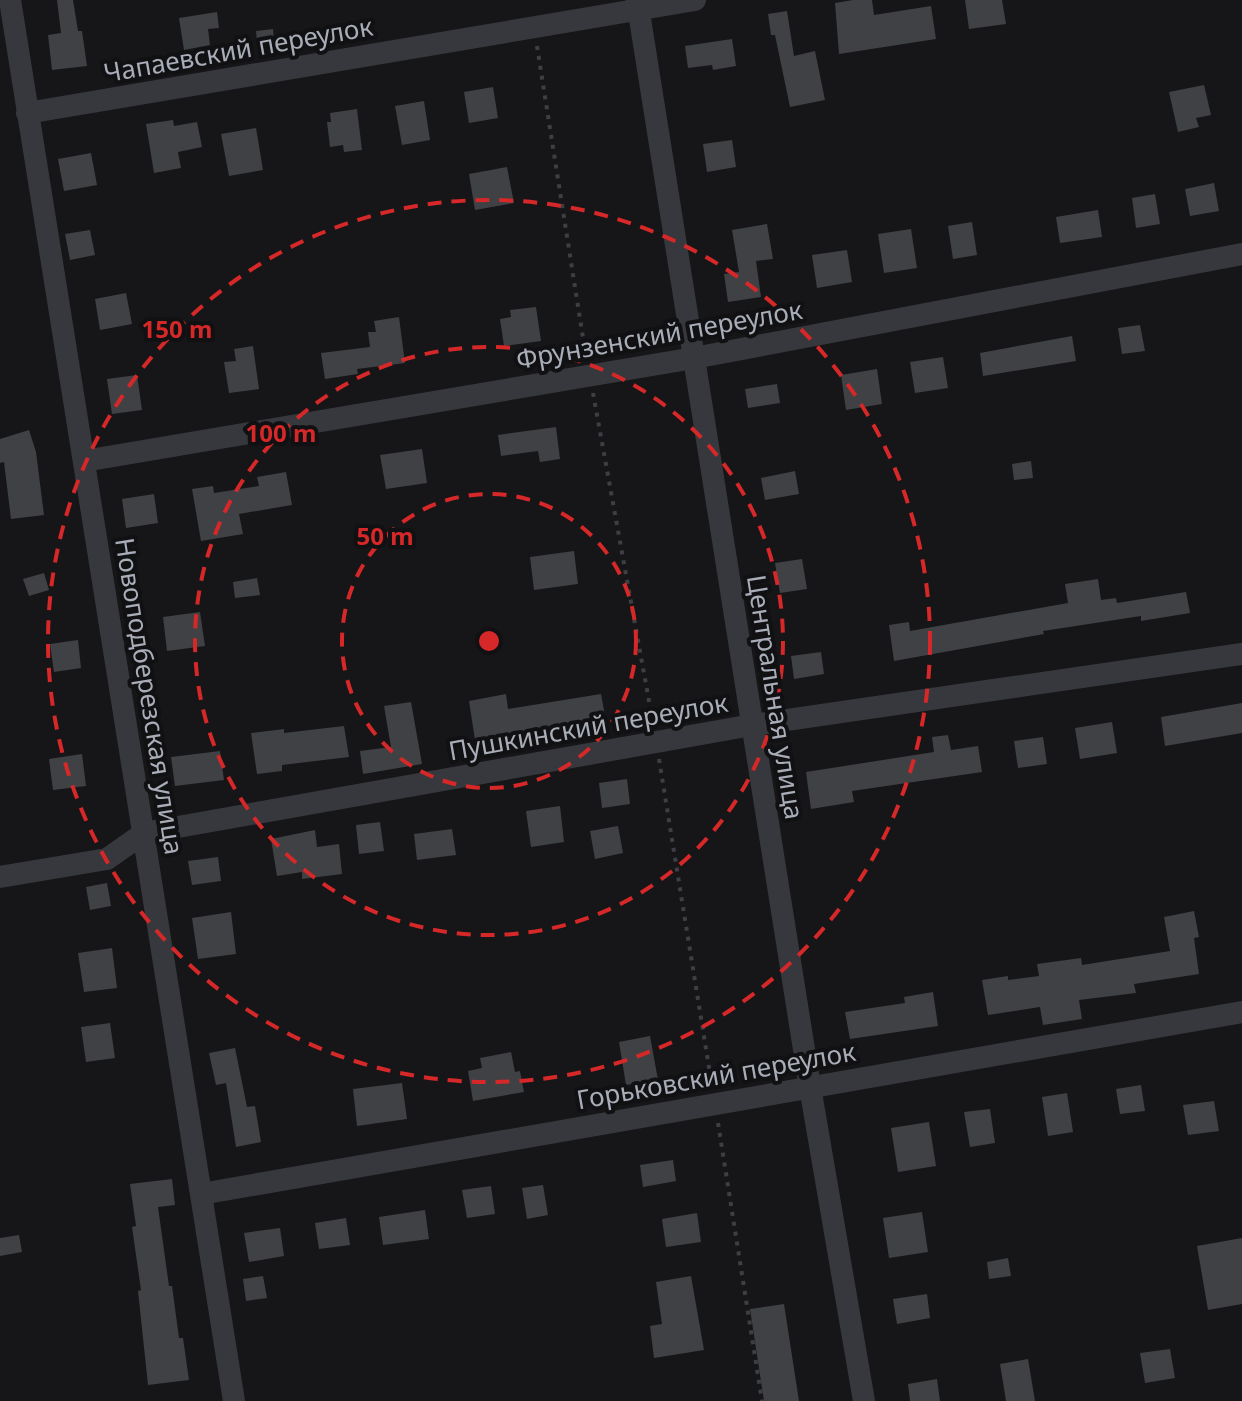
<svg xmlns="http://www.w3.org/2000/svg" width="1242" height="1401" font-family="'Noto Sans',sans-serif">
	<style>
		.building { fill: #404145 }
		.lines { fill: none; stroke-linecap: round; stroke-linejoin: round }
		.path { stroke: #3d3f44; stroke-width: 4; stroke-dasharray: 4 6; stroke-linecap: butt }
		.street { stroke: #37383d; stroke-width: 22 }
		.ring { fill: none; stroke: #d62828; stroke-width: 4; stroke-dasharray: 14 10 }
		.labels { text-anchor: middle; dominant-baseline: central; stroke-width: 8; stroke-linejoin: round; paint-order: stroke }
		.street-label { font-size: 26px; fill: #a8adb8; stroke: #111113 }
		.centre { fill: #d62828; stroke: #111113; stroke-width: 4 }
		.ring-label { font-size: 24px; text-anchor: middle; font-weight: bold; fill: #d62828; stroke: #111113; stroke-width: 8; stroke-linejoin: round; paint-order: stroke }
	</style>
	<rect width="100%" height="100%" fill="#161618"/>
	<path class="building" d="M57 0H73L78 31H82L87 66 52 70 48 35 61 33Z
		M853 0H872L874 15 931 6 936 39 839 54 835 3Z
		M965 0H1002L1006 24 969 29Z
		M787 11 794 56 815 51 825 100 790 107 775 35H771L768 14Z
		M217 12 219 28 208 29 210 45 184 50 179 18Z
		M273 29 275 51 258 53 256 31Z
		M732 39 736 66 713 70 712 65 688 68 685 46Z
		M1204 85 1211 115 1196 118 1199 127 1178 132 1169 92Z
		M493 87 498 118 469 123 464 92Z
		M424 101 430 140 402 145 395 106Z
		M357 109 362 150 344 152 343 145 330 147 327 122H331L330 113Z
		M173 120 174 126 197 122 202 147 178 152 181 168 154 173 146 124Z
		M256 128 263 170 229 176 221 134Z
		M732 140 736 167 707 172 703 144Z
		M91 153 97 185 64 191 58 159Z
		M507 167 514 203 475 210 469 174Z
		M1214 183 1219 211 1190 216 1185 189Z
		M1155 194 1160 224 1136 228 1132 198Z
		M1098 210 1102 237 1060 243 1056 217Z
		M972 222 977 255 953 259 948 226Z
		M767 224 773 259 756 261 761 297 728 302 724 274 739 272 732 230Z
		M911 229 917 268 884 273 878 234Z
		M90 230 95 255 70 260 65 234Z
		M847 250 852 282 817 288 812 255Z
		M126 293 132 324 100 330 95 299Z
		M536 307 541 341 504 346 500 319 511 317 510 310Z
		M399 317 405 363 357 369 358 374 325 379 321 353 370 347 368 332H376L374 321Z
		M1140 325 1145 351 1122 354 1118 328Z
		M1072 336 1076 361 983 376 980 353Z
		M253 346 259 389 229 393 224 362 236 361 234 349Z
		M943 357 948 388 915 393 910 362Z
		M877 369 882 404 846 410 841 375Z
		M137 375 142 410 112 414 107 379Z
		M777 384 780 403 748 408 745 389Z
		M556 427 560 459 540 462 538 451 501 456 498 435Z
		M29 430 36 452 44 515 11 519 4 462 0 463V439Z
		M422 449 427 483 386 489 380 455Z
		M1031 461 1033 478 1014 480 1012 464Z
		M795 471 799 494 765 500 761 478Z
		M286 472 292 505 239 514 243 534 201 541 192 489 213 486 214 493 259 486 257 477Z
		M154 494 158 523 126 528 122 499Z
		M574 551 578 584 534 590 530 557Z
		M802 559 807 589 780 593 775 563Z
		M44 573 49 590 29 596 23 579Z
		M257 578 260 595 235 598 233 582Z
		M1098 579 1101 600 1116 598 1117 603 1186 592 1190 613 1141 621V616L1043 631 1044 634 894 661 889 625 909 622 910 631 1068 603 1065 584Z
		M200 612 205 646 167 651 163 617Z
		M78 640 81 668 54 672 50 644Z
		M821 652 824 674 794 679 791 656Z
		M506 694 508 709 601 694 606 721 553 731 554 737 535 740 533 731 475 740 469 701Z
		M411 702 422 764 363 774 360 751 391 747 384 706Z
		M1242 703V733L1165 746 1161 717Z
		M1112 722 1117 753 1080 759 1075 728Z
		M344 726 349 757 282 765V771L257 774 251 733 284 729V733Z
		M948 735 951 750 978 746 982 772 852 791 854 802 811 809 806 772 934 752 932 737Z
		M1043 737 1047 764 1018 768 1014 741Z
		M220 751 224 780 175 786 171 757Z
		M82 754 86 786 53 790 49 759Z
		M627 779 630 804 602 808 599 783Z
		M560 806 564 842 531 847 526 811Z
		M380 822 384 851 359 854 356 825Z
		M618 826 623 853 595 859 590 831Z
		M452 829 456 855 417 860 414 834Z
		M315 830 317 847 339 844 342 874 302 879V872L277 876 271 839Z
		M218 857 221 881 192 885 188 861Z
		M107 883 111 906 90 910 86 887Z
		M1194 911 1199 937 1194 938 1199 974 1134 984 1136 993 1079 1000 1082 1019 1043 1025 1040 1007 988 1015 982 980 1008 976V980L1039 976 1037 964 1081 958 1082 965 1170 951 1164 917Z
		M231 912 236 954 198 959 192 918Z
		M112 948 117 988 84 992 78 953Z
		M933 992 938 1026 850 1039 845 1012 905 1003 904 997Z
		M110 1023 115 1058 86 1062 81 1027Z
		M650 1036 658 1080 626 1085 619 1042Z
		M235 1048 247 1107 255 1106 261 1142 236 1147 226 1083 216 1085 209 1053Z
		M511 1052 515 1072 520 1071 524 1092 473 1101 468 1071 482 1068 480 1058Z
		M402 1083 407 1119 357 1126 353 1089Z
		M1141 1085 1145 1111 1120 1114 1116 1089Z
		M1067 1093 1073 1132 1048 1136 1042 1097Z
		M1214 1101 1219 1131 1188 1135 1183 1105Z
		M990 1109 995 1143 970 1147 964 1112Z
		M929 1122 936 1166 898 1172 891 1128Z
		M673 1160 676 1181 643 1187 640 1165Z
		M172 1179 175 1205 158 1207 169 1286H172L179 1338H183L189 1380 148 1385 138 1291 141 1290 132 1227 136 1226 130 1184Z
		M543 1185 548 1215 527 1219 522 1188Z
		M491 1186 495 1214 467 1218 462 1190Z
		M425 1210 429 1239 383 1245 379 1217Z
		M922 1212 928 1252 889 1258 883 1218Z
		M697 1213 701 1242 666 1247 662 1219Z
		M346 1218 350 1245 319 1249 315 1223Z
		M280 1228 284 1256 249 1262 244 1233Z
		M19 1235 22 1252 0 1256V1238Z
		M1242 1238V1304L1208 1310 1197 1246Z
		M1008 1258 1011 1276 989 1279 987 1262Z
		M263 1276 267 1298 246 1301 243 1279Z
		M691 1276 704 1350 654 1358 650 1326 662 1324 656 1282Z
		M927 1294 930 1318 897 1324 893 1299Z
		M784 1304 799 1401H764L750 1309Z
		M1170 1349 1175 1378 1145 1383 1140 1353Z
		M1028 1359 1035 1401H1006L1000 1364Z
		M937 1379 940 1401H910L908 1384Z"/>
	<g class="lines">
		<path class="path" d="M537 46 586 357
			M593 393 653 723
			M659 759 712 1086
			M718 1123 762 1401"/>
		<path class="street" d="M10 0 234 1401
			M637 0 810 1087 864 1401
			M27 113 695 0
			M84 461 694 358 1242 254
			M0 877 107 859 144 833 752 725 1242 654
			M201 1194 1242 1012"/>
	</g>
	<g class="ring">
		<circle cx="489" cy="641" r="147"/>
		<circle cx="489" cy="641" r="294"/>
		<circle cx="489" cy="641" r="441"/>
	</g>
	<g class="labels">
		<g class="street-label">
			<text transform="translate(238 49) rotate(-10)">Чапаевский переулок</text>
			<text transform="translate(659 334) rotate(-10)">Фрунзенский переулок</text>
			<text transform="translate(150 696) rotate(81)">Новоподберезская улица</text>
			<text transform="translate(776 697) rotate(81)">Центральная улица</text>
			<text transform="translate(588 726) rotate(-10)">Пушкинский переулок</text>
			<text transform="translate(716 1075) rotate(-10)">Горьковский переулок</text>
		</g>
	</g>
	<circle cx="489" cy="641" r="12" class="centre"/>
	<g class="ring-label">
		<text x="177" y="338">150 m</text>
		<text x="281" y="442">100 m</text>
		<text x="385" y="545">50 m</text>
	</g>
</svg>
